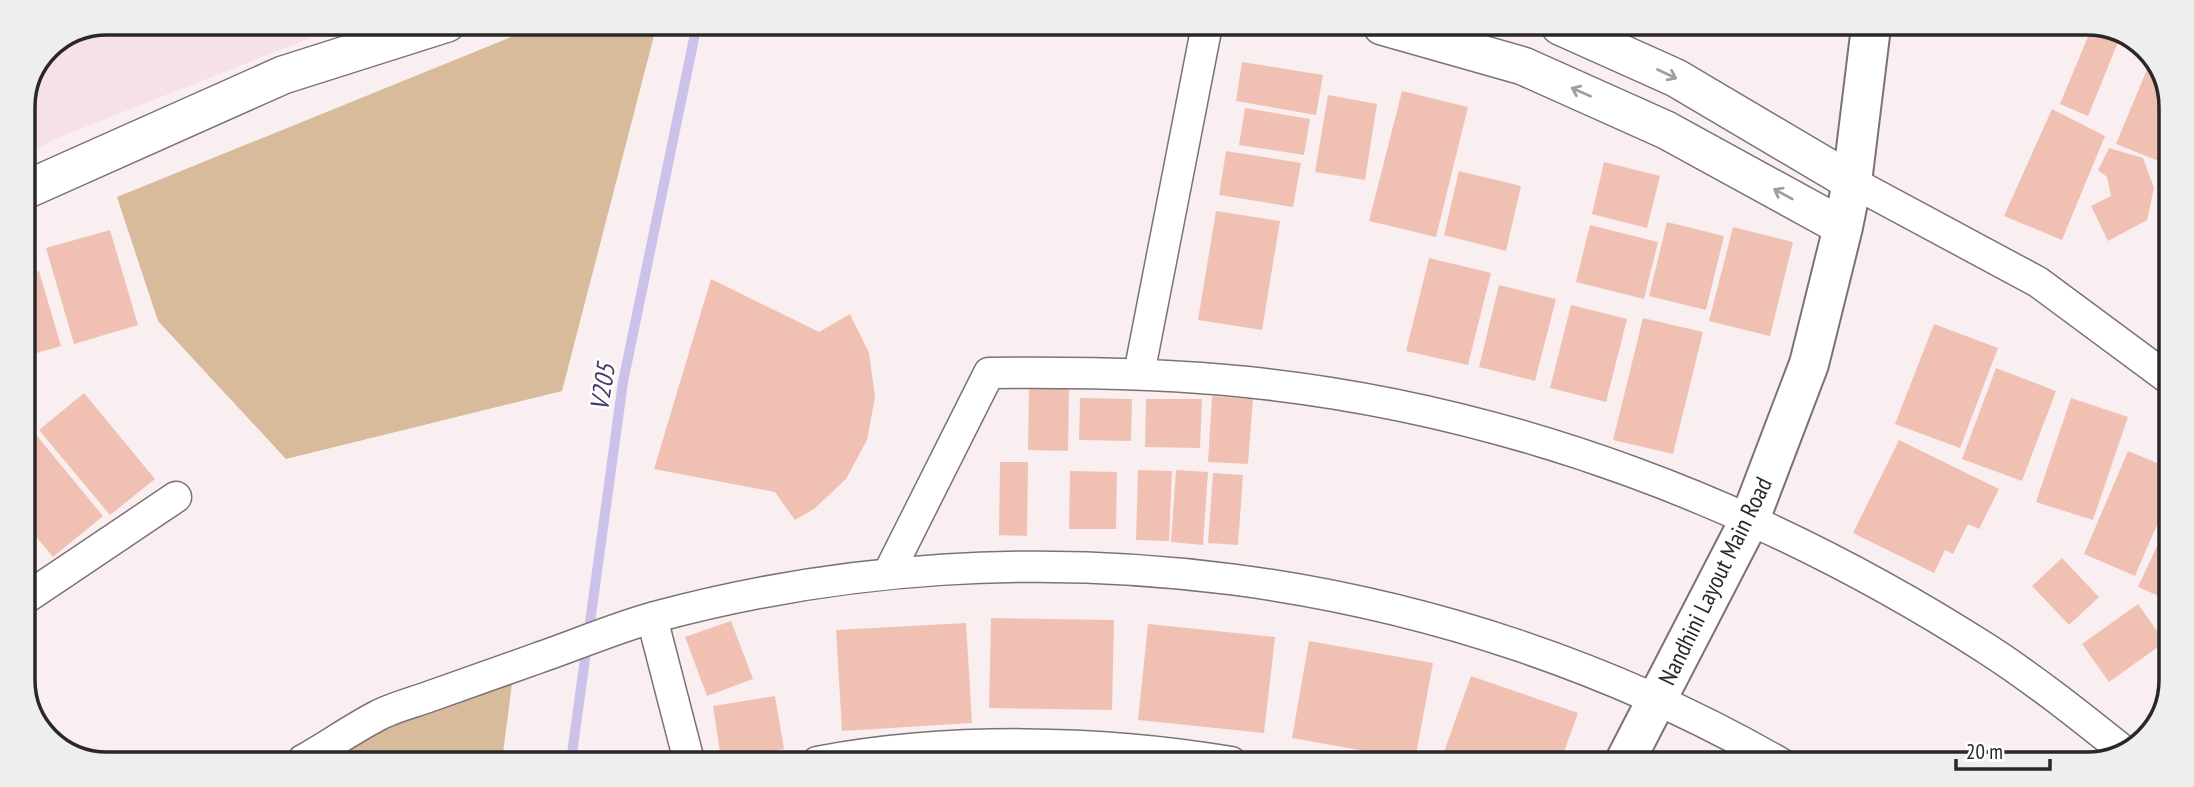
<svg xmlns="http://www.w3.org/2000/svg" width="2194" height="787" font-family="'PT Sans Narrow',sans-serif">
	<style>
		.built { fill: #f6e2e6 }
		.green { fill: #d7bb9a }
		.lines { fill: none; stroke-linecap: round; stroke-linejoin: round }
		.stream { stroke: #ccc1ea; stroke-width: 10 }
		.building { fill: #f0c1b3 }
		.minor-casing { stroke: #7c7274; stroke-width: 33 }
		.tertiary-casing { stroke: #7c7274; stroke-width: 40 }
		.secondary-casing { stroke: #7c7274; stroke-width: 42 }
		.minor { stroke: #fff; stroke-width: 30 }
		.tertiary { stroke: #fff; stroke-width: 37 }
		.secondary { stroke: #fff; stroke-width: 38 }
		.oneway { stroke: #a09e9e }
		.labels { text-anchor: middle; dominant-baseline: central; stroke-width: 5; stroke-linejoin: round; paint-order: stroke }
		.street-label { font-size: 24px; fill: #2b2728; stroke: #fff }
		.water-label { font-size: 26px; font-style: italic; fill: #49386c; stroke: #fff }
		.rim { fill: none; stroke: #2b2728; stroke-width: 3.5 }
	</style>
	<rect width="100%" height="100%" fill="#f9eff1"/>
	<path class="built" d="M107 23H348L55 139 23 158V102L48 47Z"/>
	<path class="green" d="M591 24H657L562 391 286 459 158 321 117 197 516 35Z
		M512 683 502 761 330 760 377 731Z"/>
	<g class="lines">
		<path class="stream" d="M571 761 623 382 697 24"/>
	</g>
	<path class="building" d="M2092 27H2103L2121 35 2088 116 2060 104Z
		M62 41 45 74 30 86 48 47Z
		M2153 55 2171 101V166L2116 144Z
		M1242 62 1323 75 1316 115 1236 101Z
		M1402 91 1468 107 1436 237 1369 221Z
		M1328 95 1377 104 1365 180 1315 172Z
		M1245 108 1310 119 1304 155 1239 145Z
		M2052 109 2105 136 2062 240 2004 216Z
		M2109 148 2143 158 2154 188 2147 220 2108 241 2091 206 2111 196 2107 177 2098 170Z
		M1226 151 1301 163 1293 207 1219 195Z
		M1604 162 1660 176 1647 228 1592 214Z
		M1459 171 1521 186 1506 251 1444 235Z
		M1216 211 1280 221 1262 330 1198 320Z
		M1667 222 1724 236 1706 310 1649 296Z
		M1590 225 1658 242 1644 299 1576 282Z
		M1733 227 1793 242 1770 336 1709 321Z
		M110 230 138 325 74 344 46 248Z
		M1429 258 1491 273 1468 365 1406 351Z
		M39 271 61 346 23 357V275Z
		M711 279 819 332 850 314 869 353 875 397 867 440 846 479 814 509 795 520 775 492 654 469Z
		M1499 285 1556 299 1535 381 1479 367Z
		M1571 305 1627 319 1606 402 1550 388Z
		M1643 318 1703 332 1673 454 1613 440Z
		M1934 324 1998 348 1960 448 1895 424Z
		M1996 368 2056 391 2022 481 1962 459Z
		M1029 388 1069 389 1068 451 1028 450Z
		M84 393 155 479 110 515 39 430Z
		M1212 396 1253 399 1248 464 1208 462Z
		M1080 398 1132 399 1131 441 1079 440Z
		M2071 398 2128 417 2093 520 2036 502Z
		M1146 399H1202L1200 448 1145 447Z
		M23 419 103 516 53 557 23 521Z
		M1899 440 1999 489 1979 529 1968 524 1953 554 1945 550 1934 573 1853 533Z
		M2128 451 2169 468 2168 499 2135 576 2084 554Z
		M1000 462H1028L1027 536 999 535Z
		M1138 470 1172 471 1169 541 1136 540Z
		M1176 470 1208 472 1203 545 1171 542Z
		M1070 471 1117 472 1116 529H1069Z
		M1213 473 1243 475 1238 545 1208 543Z
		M2168 522V600L2138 587Z
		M2062 558 2099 597 2069 625 2032 586Z
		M2138 604 2165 642 2109 682 2082 644Z
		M991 618 1114 620 1112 710 989 708Z
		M731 621 753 679 707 696 685 637Z
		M966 623 972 723 842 731 836 630Z
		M1148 624 1275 637 1264 733 1138 720Z
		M1309 641 1433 663 1415 760 1292 738Z
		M1471 676 1578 713 1560 763H1440Z
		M775 696 784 749 721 759 713 706Z"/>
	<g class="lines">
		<g class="minor-casing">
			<path id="minor" d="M1852 182 2038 282 2169 379
				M1139 374 1207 25
				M888 574 989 373C1076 372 1161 373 1247 382 1511 409 1764 506 1987 649 2035 680 2080 716 2125 752
				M23 600 176 497
				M652 618 689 761
				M303 760C328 746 352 729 377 716 392 708 411 703 428 697 464 684 501 671 538 658 576 645 615 628 655 617 1032 515 1444 570 1782 764
				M817 762C948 737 1100 740 1231 762"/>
		</g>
		<g class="tertiary-casing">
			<path id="tertiary" d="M1382 26 1523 66 1666 130 1843 227
				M1560 26 1676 78 1852 182
				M23 191 283 75 447 23"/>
		</g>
		<g class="secondary-casing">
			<path id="secondary" d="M1624 763 1750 519 1809 364 1843 227 1852 182 1871 27"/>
		</g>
		<use href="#minor" class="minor"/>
		<use href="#tertiary" class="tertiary"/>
		<use href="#secondary" class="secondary"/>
	</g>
	<defs><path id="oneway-shaft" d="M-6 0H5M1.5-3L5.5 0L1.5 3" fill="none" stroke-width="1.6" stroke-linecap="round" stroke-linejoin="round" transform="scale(1.75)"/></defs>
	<g class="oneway">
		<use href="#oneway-shaft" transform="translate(1667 74) rotate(25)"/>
		<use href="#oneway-shaft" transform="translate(1581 92) rotate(-156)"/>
		<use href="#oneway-shaft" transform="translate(1783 194) rotate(-151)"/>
	</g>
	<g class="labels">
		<g class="street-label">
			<text transform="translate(1715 581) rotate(-64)">Nandhini Layout Main Road</text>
		</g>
		<g class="water-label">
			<text transform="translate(602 387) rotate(-81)">V205</text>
		</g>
	</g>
	<path d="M0 0H2194V787H0ZM107 35H2087A72 72 0 0 1 2159 107V680A72 72 0 0 1 2087 752H107A72 72 0 0 1 35 680V107A72 72 0 0 1 107 35Z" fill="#eee" fill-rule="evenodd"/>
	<path class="rim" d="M107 35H2087A72 72 0 0 1 2159 107V680A72 72 0 0 1 2087 752H107A72 72 0 0 1 35 680V107A72 72 0 0 1 107 35Z"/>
	<path d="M1956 759v10h94v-10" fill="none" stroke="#2b2728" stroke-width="3.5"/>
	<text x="1966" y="759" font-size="21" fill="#2b2728" stroke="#ffffff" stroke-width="5" paint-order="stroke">20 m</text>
</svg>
